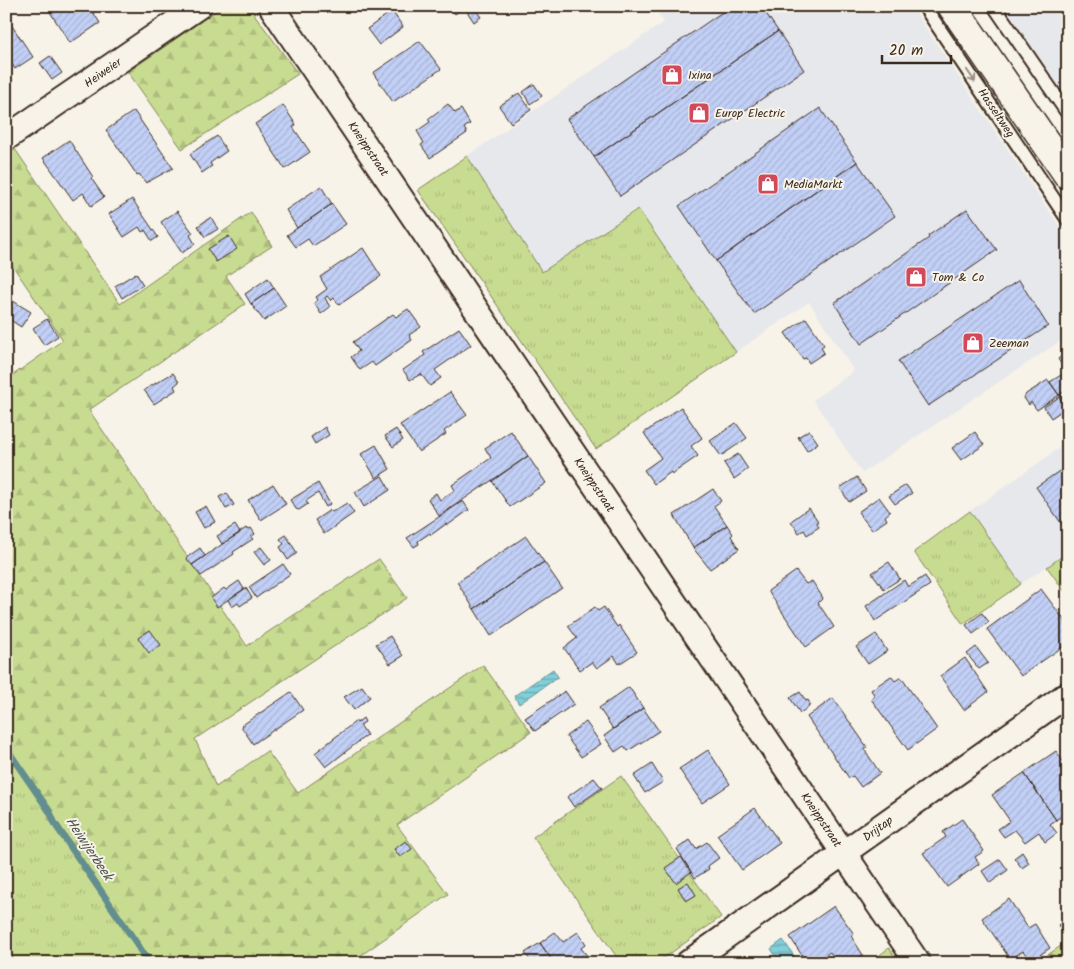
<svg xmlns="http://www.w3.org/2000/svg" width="1074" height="969" font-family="Kalam,sans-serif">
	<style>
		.built { fill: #e7e8ec }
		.grass { fill: url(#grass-tufts); stroke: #828358 }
		.forest { fill: url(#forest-firs); stroke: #828358 }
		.water { fill: url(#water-rules); stroke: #648e8f }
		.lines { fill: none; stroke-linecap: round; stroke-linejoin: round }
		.stream { stroke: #648e8f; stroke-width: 7 }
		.building { fill: url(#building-hatch); stroke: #3b2a1e }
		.lane-casing { stroke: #3b2a1e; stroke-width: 16 }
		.street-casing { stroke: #3b2a1e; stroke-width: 28 }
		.primary-casing { stroke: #3b2a1e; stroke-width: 31 }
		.lane { stroke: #f7f3e8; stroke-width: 12 }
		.street { stroke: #f7f3e8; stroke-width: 24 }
		.primary { stroke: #f7f3e8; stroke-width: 28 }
		.oneway { stroke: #998e83 }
		.labels { text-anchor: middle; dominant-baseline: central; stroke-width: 4; stroke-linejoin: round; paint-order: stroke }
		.street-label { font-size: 12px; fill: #3b2a1e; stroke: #f7f3e8 }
		.poi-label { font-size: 12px; fill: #3b2a1e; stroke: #f7f3e8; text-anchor: start }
		.water-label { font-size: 14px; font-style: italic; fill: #4c544d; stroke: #f7f3e8 }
	</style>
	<defs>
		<pattern id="grass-tufts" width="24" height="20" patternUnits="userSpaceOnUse" patternTransform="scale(1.25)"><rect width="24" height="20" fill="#c8dc91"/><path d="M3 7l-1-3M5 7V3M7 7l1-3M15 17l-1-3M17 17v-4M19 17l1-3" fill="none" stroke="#adbd7d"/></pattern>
		<pattern id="forest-firs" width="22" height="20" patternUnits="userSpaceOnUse" patternTransform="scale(1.25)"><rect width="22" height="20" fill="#c8dc91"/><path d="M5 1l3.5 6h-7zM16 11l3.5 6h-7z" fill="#adbd7d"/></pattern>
		<pattern id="water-rules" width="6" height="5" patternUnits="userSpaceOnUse" patternTransform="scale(1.25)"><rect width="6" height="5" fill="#80d0da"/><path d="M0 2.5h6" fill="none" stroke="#6aa9b0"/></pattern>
		<pattern id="building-hatch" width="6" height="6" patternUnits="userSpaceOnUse" patternTransform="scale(1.25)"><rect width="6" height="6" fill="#c2d0f7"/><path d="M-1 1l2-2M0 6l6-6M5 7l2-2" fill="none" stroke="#a8b3d3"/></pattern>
	</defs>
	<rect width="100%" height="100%" fill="#f7f3e8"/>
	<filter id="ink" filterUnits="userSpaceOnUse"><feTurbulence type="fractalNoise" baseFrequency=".02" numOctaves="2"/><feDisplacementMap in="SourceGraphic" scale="10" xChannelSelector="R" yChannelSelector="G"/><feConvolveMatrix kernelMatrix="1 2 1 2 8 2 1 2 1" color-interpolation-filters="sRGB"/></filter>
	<g filter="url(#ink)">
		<path class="built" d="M653 6H911L1068 239V336L862 473 813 400 854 371 809 302 736 352 637 209 542 272 467 156 664 22Z
			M1004 6H1068V100Z
			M1068 442V552L1021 584 970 511Z"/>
		<path class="grass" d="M467 156 542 272 638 209 736 352 596 449 418 190Z
			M970 511 1021 584 963 624 914 552Z
			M1068 552V596L1047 567Z
			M6 746 153 963H6Z
			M621 776 721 917 657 963H621L533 837Z
			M889 948 899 963H869Z"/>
		<path class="forest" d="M223 6 249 7 298 74 182 149 128 72Z
			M15 149 120 304 251 212 272 246 226 276 245 304 89 410 247 646 379 559 407 598 195 739 216 787 267 751 298 793 483 665 531 732 397 825 448 894 350 963H153L6 746V380L63 340 6 256V155Z
			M1068 941V963H1036Z"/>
		<path class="water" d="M553 669 558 677 519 704 514 696Z
			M783 940 799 963H781L771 949Z"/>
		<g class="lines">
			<path class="stream" d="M6 748 50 812 55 824 150 963"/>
		</g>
		<path class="building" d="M59 6H89L100 23 70 43 50 12Z
			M449 6H473L481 17 474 22 464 7 455 14Z
			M731 6H761L778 31 594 157 567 119Z
			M392 11 403 27 379 45 367 29Z
			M10 23 33 57 15 69 6 55V26Z
			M778 31 804 70 620 196 594 157Z
			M420 41 441 69 393 102 373 73Z
			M50 56 62 73 52 80 40 63Z
			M534 84 542 96 530 104 523 92Z
			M519 93 531 110 511 123 499 106Z
			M448 104 455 113 461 109 470 124 464 128 467 133 430 158 421 145 424 143 417 131 430 122 428 119Z
			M283 105 296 125 293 127 310 152 285 169 255 124Z
			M820 108 857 162 716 261 679 206Z
			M134 111 173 168 146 183 139 174 137 175 106 130Z
			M217 136 227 151 210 163 212 166 202 173 190 154Z
			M69 140 93 177 91 178 104 197 91 206 83 193 73 200 43 158Z
			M857 162 895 216 754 314 716 261Z
			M321 186 332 204 297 228 286 210Z
			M132 199 158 237 152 241 145 230 142 232 139 227 124 237 109 214Z
			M332 204 346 224 313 246 308 239 296 247 287 235Z
			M967 209 997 250 861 344 834 303 929 238 928 236Z
			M177 211 193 233 190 235 195 244 182 253 161 222Z
			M211 217 218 229 205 237 198 226Z
			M229 236 237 249 216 262 208 249Z
			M363 248 381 276 339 305 334 298 331 301 327 296 325 298 330 307 321 314 314 303 318 300 316 297 327 289 320 277Z
			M136 273 143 285 122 298 115 286Z
			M268 278 274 288 251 304 245 294Z
			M1019 280 1048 326 928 406 898 361Z
			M274 288 286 306 264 321 251 304Z
			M8 298 31 312 21 327 6 317V301Z
			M408 309 421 327 409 335 412 340 375 366 372 362 360 370 351 357 359 351 353 342 393 314 396 317Z
			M806 318 824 345 821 347 824 353 809 363 806 358 803 359 785 333Z
			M47 319 58 336 44 345 33 328Z
			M459 328 471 345 435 370 441 378 430 386 421 374 410 380 403 370 425 355 423 352Z
			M1068 351V389L1059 395 1050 382 1066 372 1058 359Z
			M173 373 179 382 174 386 176 390 154 404 144 390Z
			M1048 380 1059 395 1037 410 1031 402 1029 405 1024 398 1026 394Z
			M1068 389V407H1067L1059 395Z
			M450 392 467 415 444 431 446 434 419 452 400 425Z
			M1059 397 1066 408 1051 418 1044 407Z
			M681 407 702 438 691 446 698 456 672 474 671 472 654 484 644 470 661 458 644 433Z
			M736 423 747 438 721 456 710 441Z
			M325 427 329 435 315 444 311 437Z
			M396 429 403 440 393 447 385 436Z
			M809 430 818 443 807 451 798 437Z
			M511 431 528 456 439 516 428 499 436 493 440 500 455 490 452 485 491 458 485 448Z
			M975 432 984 445 961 460 952 448Z
			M376 445 390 469 376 478 361 454Z
			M738 454 748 469 734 479 724 463Z
			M528 456 546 483 510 507 492 481Z
			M1068 465V533L1036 487Z
			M382 476 390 490 364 507 355 492Z
			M857 477 866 491 849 502 840 488Z
			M318 483 330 504 326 507 318 493 306 501 308 504 299 510 296 509 290 500Z
			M273 484 286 504 261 520 248 500Z
			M906 485 912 493 895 504 889 496Z
			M713 489 721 501 714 506 727 525 693 548 674 515Z
			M227 493 234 505 226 509 219 497Z
			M879 497 890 512 885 516 887 520 872 530 858 512Z
			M463 501 469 510 448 525 446 524 431 535 430 533 418 541 419 544 414 547 407 538Z
			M347 503 354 513 324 534 315 520 330 510 332 512Z
			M206 506 215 522 204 528 195 512Z
			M809 508 818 521 816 522 819 527 807 535 804 530 799 533 791 521Z
			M235 525 240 533 222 544 217 536Z
			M727 525 733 534 731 536 739 549 710 569 693 548Z
			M246 528 247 530 251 528 255 534 251 537 253 539 233 552 234 554 201 576 192 565Z
			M286 535 297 553 288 560 280 547 284 544 280 539Z
			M526 536 544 562 474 609 457 582Z
			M261 547 271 560 264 565 254 552Z
			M200 548 205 556 192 565 186 558Z
			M544 562 562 588 491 636 474 609Z
			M889 562 900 579 884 589 872 573Z
			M283 564 290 574 256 598 249 587Z
			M796 571 806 584 812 581 823 598 818 603 834 627 806 647 768 591Z
			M925 576 930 585 875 621 866 606 904 580 908 587Z
			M239 581 244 589 217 607 211 598 224 588 226 590Z
			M246 588 252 598 240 606 238 603 232 607 228 600Z
			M1041 589 1068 625V643L1021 676 987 629Z
			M595 607 598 611 604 607 617 627 619 625 637 652 619 664 614 656 597 668 592 662 580 670 564 648 577 638 568 626Z
			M982 613 989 622 973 634 966 625Z
			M150 630 161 645 149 653 138 638Z
			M876 634 887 651 868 664 856 647Z
			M390 636 403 656 390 664 376 644Z
			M976 647 988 663 979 669 967 654Z
			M965 658 988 692 964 710 940 676Z
			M891 676 895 681 901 677 937 729 908 750 871 699 875 696 871 690Z
			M362 686 370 697 354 710 344 697Z
			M629 687 643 708 613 729 599 708Z
			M565 691 574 704 535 731 525 718Z
			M291 692 303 710 253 744 241 726Z
			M800 692 806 701 808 700 810 704 808 705 809 707 800 713 790 698Z
			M833 698 867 747 864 749 880 773 861 787 853 776 849 778 807 717Z
			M643 708 659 731 628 751 624 746 615 752 604 736Z
			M363 718 365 722 360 725 367 735 326 767 315 753 356 721 357 723Z
			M586 722 601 744 581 757 566 736Z
			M708 750 730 784 702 803 679 769Z
			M1056 751 1068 768V812L1056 820 1024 773Z
			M652 764 663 782 645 793 634 776Z
			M1024 773 1056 820 1050 824 1057 833 1045 842 1039 832 1025 842 1015 830 1004 837 998 829 1010 821 992 795Z
			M594 778 602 788 574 807 567 797Z
			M755 808 780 843 742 870 717 835Z
			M962 819 984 851 975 857 979 864 947 887 923 853 946 837 943 832Z
			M690 840 696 849 707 842 719 858 708 866 709 869 695 878 677 849Z
			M406 841 412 849 400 857 394 849Z
			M1022 852 1029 863 1022 868 1014 858Z
			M681 857 691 872 676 883 665 868Z
			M1000 859 1008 870 990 883 982 871Z
			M688 882 696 895 686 901 678 888Z
			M1009 899 1028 928 1035 924 1050 948 1031 961 1023 951 1010 959 982 918Z
			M834 906 854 934 851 936 863 955 851 963H837L830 952 814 963H810L803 957 790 937Z
			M1068 919V940L1058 925Z
			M555 932 563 942 578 932 586 944 581 948 588 957 581 963H554L540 943Z
			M540 943 554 963H532L525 953Z"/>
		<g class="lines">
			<g class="lane-casing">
				<path id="lane" d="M924 6 1068 220
					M994 6 1068 114"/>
			</g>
			<g class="street-casing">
				<path id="street" d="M271 6 918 963
					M6 138 199 6
					M688 963 1068 694"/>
			</g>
			<g class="primary-casing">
				<path id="primary" d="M952 6 1068 175"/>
			</g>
			<use href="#lane" class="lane"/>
			<use href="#street" class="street"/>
			<use href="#primary" class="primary"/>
		</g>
		<defs><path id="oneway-shaft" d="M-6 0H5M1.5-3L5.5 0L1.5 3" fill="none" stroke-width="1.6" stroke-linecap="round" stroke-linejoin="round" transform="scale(1.25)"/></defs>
		<use class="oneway" href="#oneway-shaft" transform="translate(971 76) rotate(56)"/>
	</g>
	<defs>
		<g id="shop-square" transform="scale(1.125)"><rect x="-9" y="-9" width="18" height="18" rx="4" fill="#d1495b" stroke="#f7f3e8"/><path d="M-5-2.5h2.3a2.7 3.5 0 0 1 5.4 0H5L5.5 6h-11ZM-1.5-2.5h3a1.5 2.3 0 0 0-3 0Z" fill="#fff"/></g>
	</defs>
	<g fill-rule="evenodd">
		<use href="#shop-square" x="672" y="75"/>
		<use href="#shop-square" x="699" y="113"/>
		<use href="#shop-square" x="768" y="184"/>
		<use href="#shop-square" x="916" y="277"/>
		<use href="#shop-square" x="973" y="343"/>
	</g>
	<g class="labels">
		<g class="street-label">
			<text transform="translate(103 73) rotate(-35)">Heiweier</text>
			<text transform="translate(996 113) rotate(56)">Hasseltweg</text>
			<text transform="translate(368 149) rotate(56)">Kneippstraat</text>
			<text transform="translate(594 485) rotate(56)">Kneippstraat</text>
			<text transform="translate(821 820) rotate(56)">Kneippstraat</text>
			<text transform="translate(878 829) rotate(-36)">Drijtap</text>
		</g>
		<g class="poi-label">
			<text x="688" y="75">Ixina</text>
			<text x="715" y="113">Europ Electric</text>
			<text x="784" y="184">MediaMarkt</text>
			<text x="932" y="277">Tom &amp; Co</text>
			<text x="989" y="343">Zeeman</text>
		</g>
		<g class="water-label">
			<text transform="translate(89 849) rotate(56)">Heiwijerbeek</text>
		</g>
	</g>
	<rect width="1074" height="969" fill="none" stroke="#f7f3e8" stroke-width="25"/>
	<rect x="12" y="12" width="1049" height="944" fill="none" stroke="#3b2a1e" stroke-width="2" filter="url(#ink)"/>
	<path d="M882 55v8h69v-8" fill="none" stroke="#3b2a1e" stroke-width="2.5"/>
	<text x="889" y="55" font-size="15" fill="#3b2a1e" stroke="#f7f3e8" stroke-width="4" paint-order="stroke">20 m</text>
</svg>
